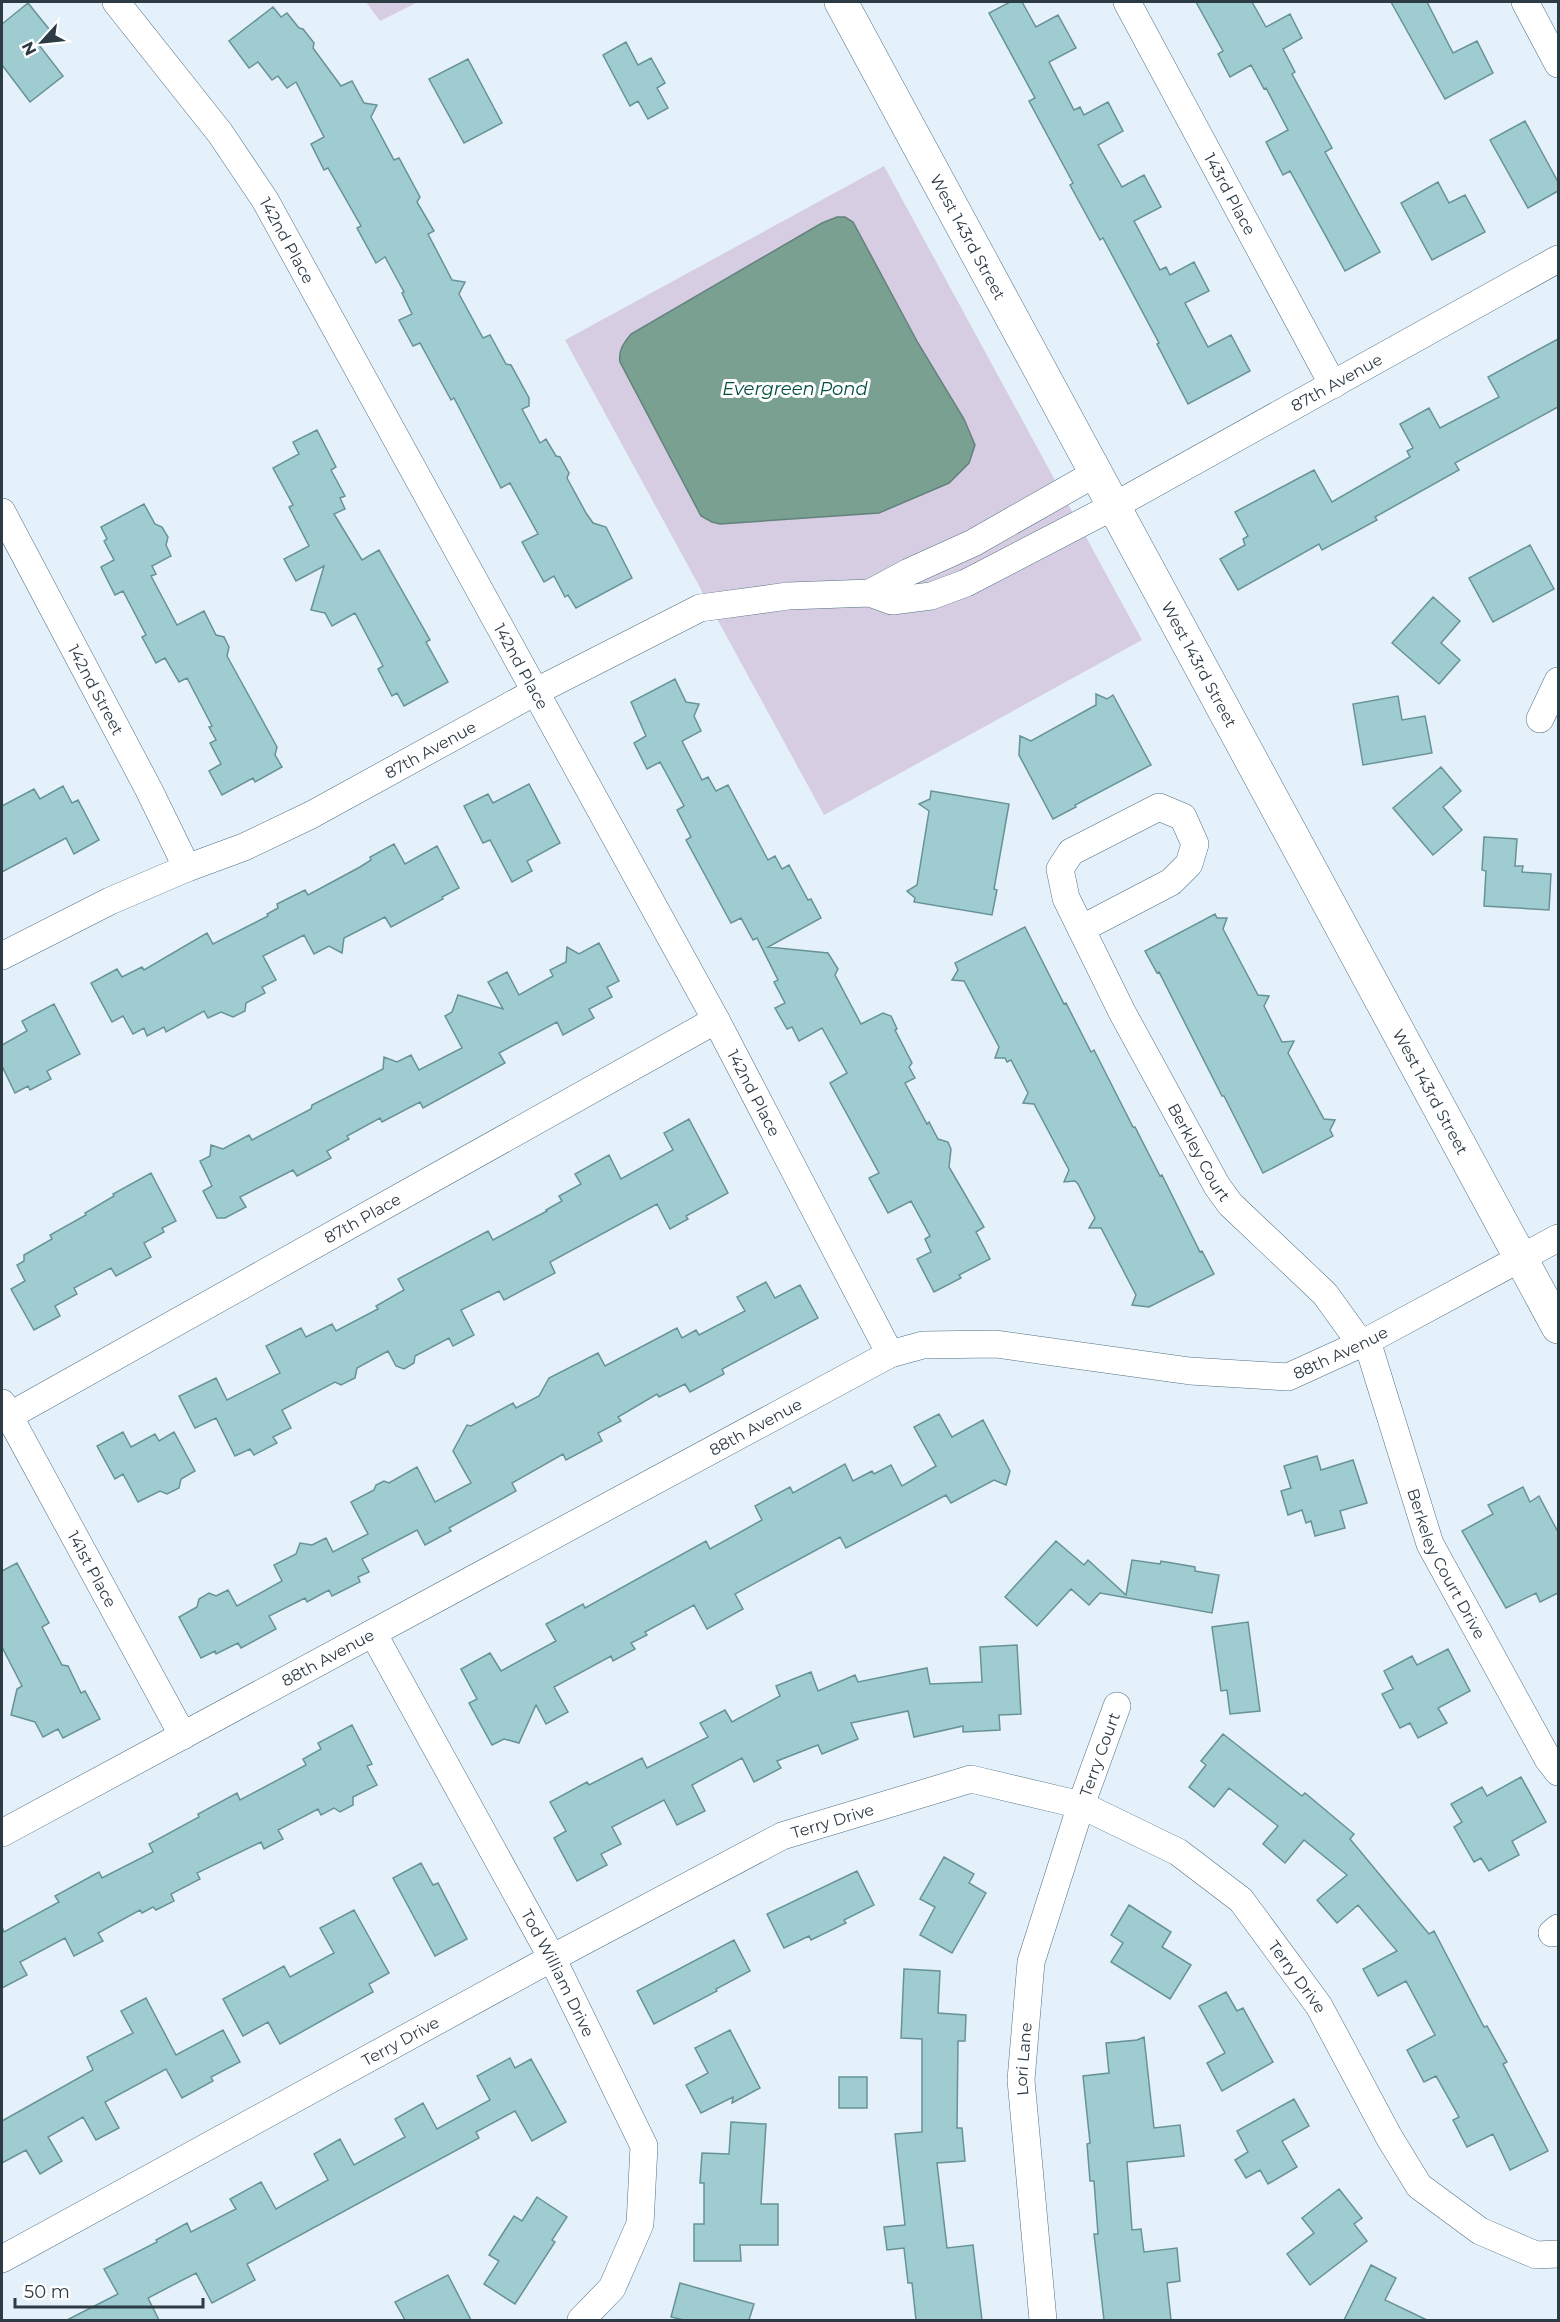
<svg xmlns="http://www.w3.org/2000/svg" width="1560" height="2322" font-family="Montserrat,sans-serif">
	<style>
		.green { fill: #d6cde2 }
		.water { fill: #7aa092; stroke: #63827b; stroke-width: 1.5 }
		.building { fill: #9fccd1; stroke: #679397; stroke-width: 1.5 }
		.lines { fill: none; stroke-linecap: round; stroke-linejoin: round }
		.street-casing { stroke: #517084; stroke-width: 28 }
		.secondary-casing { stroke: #517084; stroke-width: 34 }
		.street { stroke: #fff; stroke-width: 27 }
		.secondary { stroke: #fff; stroke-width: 33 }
		.labels { text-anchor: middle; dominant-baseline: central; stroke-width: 6; stroke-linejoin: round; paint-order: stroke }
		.street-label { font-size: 16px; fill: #2d3b44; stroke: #fff }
		.water-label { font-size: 18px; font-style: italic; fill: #00503d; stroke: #fff }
	</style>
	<rect width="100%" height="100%" fill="#e4f1fa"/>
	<path class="green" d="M366 2H418L380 21Z
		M884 166 1142 640 824 815 565 340Z"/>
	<path class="water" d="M837 217H845L853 222 918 343 964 419 975 445 969 463 949 483 879 513 720 524 712 522 701 516 620 362C618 350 624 343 631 334L822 223Z"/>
	<path class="building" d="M1010 2H1022L1036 27 1058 15 1076 48 1049 62 1074 110 1080 107 1084 115 1108 102 1123 131 1098 145 1122 187 1144 175 1161 207 1134 221 1160 270 1166 267 1170 275 1194 262 1209 291 1185 303 1208 347 1231 335 1250 371 1188 404 1157 344 1159 343 1103 238 1100 240 1070 185 1073 183 1029 101 1035 98 989 13Z
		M1196 2H1252L1266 27 1290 14 1302 38 1283 49 1295 72 1292 74 1332 148 1325 152 1380 252 1345 271 1290 171 1283 175 1266 142 1288 130 1266 88 1264 89 1251 65 1230 77 1218 54 1223 51Z
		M1391 2H1427L1453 53 1477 41 1493 73 1445 99Z
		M28 3 53 34 39 45 63 76 30 102 2 65V24Z
		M273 7 281 17 287 13 299 28 303 29 314 43 313 48 341 86 352 81 364 103 377 105 371 117 394 160 399 158 420 197 417 202 434 231 428 234 452 280 465 282 459 294 483 338 490 335 506 364 511 365 529 398V406L522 409 540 443 546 439 556 456 560 457 569 473 567 478 586 513 593 523 606 527 632 578 576 608 568 595 565 597 554 576 544 582 522 542 538 534 510 483 501 488 454 398 451 400 420 343 413 346 399 320 412 314 402 293 404 292 385 257 376 263 357 228 361 226 328 168 324 170 311 144 324 137 296 82 287 88 278 76 272 80 258 62 249 68 229 41Z
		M626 42 638 65 651 58 665 83 657 88 668 108 648 119 638 101 630 106 603 55Z
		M468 59 502 123 464 143 429 79Z
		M1525 121 1558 182V191L1528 208 1490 140Z
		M1438 182 1449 203 1465 195 1485 232 1432 260 1401 203Z
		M1558 339V407L1455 463 1459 470 1375 517 1377 520 1322 550 1319 544 1238 590 1220 559 1245 545 1243 539 1248 536 1235 512 1314 470 1332 502 1410 457 1407 451 1413 448 1400 424 1429 408 1440 428 1499 397 1488 377Z
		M317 430 336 467 331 470 345 496 340 498 345 509 334 514 362 560 379 550 430 640 426 642 448 682 404 706 397 693 392 696 378 669 383 666 355 613 332 626 325 613 311 610 324 566 296 581 284 559 309 546 289 507 293 505 273 468 299 454 293 442Z
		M144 504 155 524 162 527 168 537 166 545 171 556 152 566 156 574 151 576 177 625 204 611 216 635 224 637 229 647 227 656 277 747 275 755 282 767 255 782 253 778 222 795 209 771 221 764 210 743 216 740 209 727 212 726 187 678 179 682 165 658 156 663 142 637 146 635 123 591 115 595 101 567 114 560 104 541 107 539 101 527Z
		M1530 545 1554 589 1493 622 1469 578Z
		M1433 597 1460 621 1441 643 1460 660 1439 684 1392 643Z
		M675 679 686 702 699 704 694 716 701 731 682 741 702 780 708 777 716 791 728 785 768 860 775 856 782 869 789 865 808 900 811 899 821 918 768 947 828 953 838 969 835 975 861 1024 883 1013 891 1016 897 1029 895 1030 912 1063 909 1067 915 1078 905 1083 927 1124 929 1122 938 1139 948 1142 951 1149 949 1167 984 1227 976 1232 990 1259 959 1275 961 1278 934 1292 917 1259 931 1252 925 1239 930 1236 911 1201 888 1213 869 1178 879 1173 830 1083 847 1073 822 1028 799 1041 792 1027 787 1029 775 1008 785 1003 774 982 778 980 757 938 753 940 741 918 731 923 686 840 691 837 677 810 684 806 660 762 647 769 634 743 646 736 631 702Z
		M1096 694 1107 699 1113 695 1151 765 1075 805 1076 807 1053 819 1019 755 1020 736 1031 741 1096 705Z
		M1398 696 1402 720 1425 716 1432 753 1363 765 1353 704Z
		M1441 767 1461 791 1443 807 1462 830 1433 855 1393 808Z
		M529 784 560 843 527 861 532 871 512 882 490 840 483 843 464 806 488 794 493 803Z
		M63 786 72 803 78 800 99 840 74 854 66 838 2 872V806L34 789 40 799Z
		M931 791 1009 804 994 889 997 890 992 915 914 902 915 898 907 891 917 885 929 811 919 804 930 799Z
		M1484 837 1517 839 1515 866H1523L1522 872 1551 874 1549 910 1484 906 1486 871 1482 870Z
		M394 844 405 864 437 846 459 888 442 897 443 899 391 927 385 917 344 938 342 953 329 946 314 954 304 935 263 956 276 980 262 987 265 993 246 1003 245 1011 233 1017 221 1012 208 1018 204 1011 166 1032 164 1027 147 1036 144 1028 133 1034 123 1016 112 1022 91 983 117 969 122 977 142 967 144 970 207 933 213 944 268 916 267 914 278 908 277 904 305 890 308 895 360 867 371 860 370 857Z
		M1215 914 1217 918H1227L1223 929 1258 995 1269 996 1264 1006 1282 1042 1294 1041 1288 1053 1324 1119 1335 1120 1330 1130 1333 1136 1263 1173 1224 1096H1222L1159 972 1157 973 1145 951Z
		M1025 927 1064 1004 1066 1003 1091 1052 1094 1050 1133 1127H1135L1160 1176 1162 1175 1200 1252 1202 1251 1214 1274 1149 1307 1132 1305 1136 1295 1101 1228H1089L1095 1218 1078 1184 1075 1181 1064 1182 1069 1170 1034 1104 1023 1103 1028 1093 1011 1060 1007 1062 1005 1058H995L999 1047 964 981 952 980 958 970 955 963Z
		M599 943 619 981 607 987 612 997 589 1009 594 1018 563 1035 557 1022 499 1053 505 1063 423 1108 420 1102 382 1122 380 1118 347 1136 349 1139 327 1151 331 1158 297 1176 293 1170 240 1197 246 1207 225 1218H217L203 1191 212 1186 200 1161 210 1156 211 1145 223 1149 249 1135 252 1140 311 1109 312 1105 383 1069 384 1057 397 1062 411 1055 419 1070 462 1048 445 1016 452 1012 458 995 503 1009 488 982 507 972 519 995 553 976 550 970 566 962 567 947 579 954Z
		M54 1004 80 1054 47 1071 51 1079 30 1090 28 1086 15 1093 2 1066V1045L27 1031 22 1021Z
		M689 1119 728 1193 686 1216 688 1219 670 1229 657 1204 550 1262 555 1273 504 1300 499 1291 461 1310 474 1335 453 1346 449 1338 415 1356 414 1363 404 1369 396 1366 388 1351 357 1368 355 1378 341 1385 335 1382 282 1410 291 1428 273 1437 277 1443 254 1455 250 1449 235 1456 216 1418 195 1428 179 1396 216 1378 227 1400 280 1373 266 1346 301 1328 306 1337 332 1324 336 1331 378 1309 376 1306 404 1290 398 1279 488 1231 493 1240 547 1211 546 1210 562 1201 559 1196 581 1184 575 1174 609 1155 621 1179 673 1150 664 1133Z
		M151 1173 176 1221 162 1228 164 1232 144 1243 151 1257 116 1276 111 1268 74 1288 77 1294 55 1306 60 1316 34 1330 11 1289 25 1281 17 1265 24 1261V1255L52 1239 50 1235 86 1215 85 1213 114 1196 113 1194Z
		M766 1282 775 1298 800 1285 818 1318 722 1369 724 1374 690 1392 685 1384 659 1397 657 1394 618 1417 621 1421 598 1433 602 1441 566 1460 563 1454 512 1483 516 1491 449 1528 451 1531 425 1545 417 1530 362 1559 369 1572 358 1577 360 1582 332 1596 329 1590 307 1602 305 1598 269 1616 276 1629 241 1648 238 1643 216 1654 215 1651 201 1658 179 1617 197 1607 199 1599 209 1593 216 1596 228 1590 237 1606 282 1581 274 1565 296 1554 300 1543 312 1545 326 1538 333 1552 368 1534 351 1502 374 1490 376 1485 384 1481 389 1483 417 1467 435 1502 471 1483 453 1451 467 1425 471 1426 513 1403 516 1408 539 1396 549 1378 598 1353 605 1366 677 1328 682 1338 696 1330 699 1335 745 1311 737 1297Z
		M939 1414 952 1437 983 1420 1010 1471 1006 1485 994 1480 951 1503 946 1495 846 1548 840 1537 735 1594 743 1609 707 1629 694 1605 645 1632 647 1635 631 1643 635 1649 613 1661 611 1656 554 1687 568 1712 546 1724 536 1705 519 1743 504 1739 492 1745 469 1703 477 1699 461 1669 490 1653 501 1671 556 1641 546 1624 583 1604 585 1608 706 1541 710 1549 762 1520 755 1506 790 1487 793 1493 845 1464 853 1481 872 1471 874 1474 891 1465 902 1486 936 1466 914 1427Z
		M123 1432 131 1447 155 1434 159 1441 174 1432 195 1471 181 1479 179 1488 167 1494 160 1491 138 1502 123 1474 115 1479 97 1446Z
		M1317 1456 1321 1470 1353 1460 1367 1503 1340 1511 1345 1528 1315 1536 1311 1521 1306 1523 1302 1510 1288 1515 1281 1491 1291 1488 1284 1466Z
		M1523 1487 1530 1502 1539 1496 1558 1532V1593L1540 1602 1536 1593 1506 1608 1462 1531 1493 1514 1488 1505Z
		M1056 1541 1084 1565 1088 1560 1126 1595 1132 1560 1160 1564 1161 1561 1195 1567V1571L1219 1575 1212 1613 1100 1593 1089 1605 1071 1589 1037 1626 1005 1597Z
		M17 1563 49 1623 42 1627 62 1665 68 1666 81 1693 85 1691 100 1719 63 1738 58 1729 43 1737 35 1722 11 1715 17 1689 22 1686 2 1647V1571Z
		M1248 1622 1260 1711 1230 1714 1227 1690 1221 1691 1212 1627Z
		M1017 1645 1021 1714 999 1715 1000 1730 963 1732V1726L914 1737 908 1711 851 1723 858 1739 822 1754 818 1745 777 1761 781 1768 754 1782 742 1758 692 1785 705 1811 677 1825 664 1800 612 1827 621 1844 601 1854 607 1865 577 1881 554 1838 566 1831 550 1802 587 1782 589 1785 642 1758 647 1768 708 1737 700 1723 725 1710 732 1722 780 1696 776 1686 811 1672 818 1691 855 1675 858 1682 927 1668 930 1684 982 1682 980 1647Z
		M1448 1649 1470 1691 1438 1708 1447 1723 1418 1738 1410 1723 1400 1728 1382 1694 1393 1689 1384 1671 1412 1656 1417 1665Z
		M352 1725 372 1764 367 1766 377 1785 353 1797V1805L340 1812 334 1808 321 1815 318 1809 278 1830 283 1839 264 1849 261 1842 197 1873 200 1879 171 1894 174 1901 156 1910 153 1907 142 1913 140 1910 98 1933 103 1941 74 1956 65 1938 20 1962 27 1975 2 1988V1927L4 1932 59 1902 55 1896 99 1872 102 1878 153 1852 149 1844 199 1817 198 1814 237 1793 240 1800 306 1765 303 1759 321 1749 318 1743Z
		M1223 1734 1302 1796 1305 1793 1354 1834 1350 1839 1429 1934 1434 1931 1484 2027 1487 2026 1507 2062 1503 2064 1548 2151 1510 2170 1493 2134 1467 2147 1453 2120 1459 2117 1436 2076 1424 2082 1407 2050 1435 2035 1406 1981 1378 1996 1363 1969 1397 1951 1358 1905 1337 1923 1317 1900 1347 1875 1304 1840 1285 1863 1263 1844 1278 1826 1229 1788 1214 1807 1189 1787 1206 1765 1201 1761Z
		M1521 1777 1546 1822 1512 1841 1519 1855 1489 1871 1481 1858 1474 1862 1454 1827 1462 1822 1451 1804 1482 1787 1487 1796Z
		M944 1857 974 1874 969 1883 986 1893 952 1953 920 1935 935 1907 920 1899Z
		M421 1863 433 1885 438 1883 467 1939 435 1956 393 1878Z
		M857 1871 874 1905 844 1920 846 1923 811 1940 809 1936 784 1948 767 1914Z
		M1129 1905 1171 1932 1162 1947 1191 1965 1170 1999 1111 1962 1123 1943 1111 1935Z
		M354 1910 389 1973 369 1984 373 1992 280 2044 268 2022 243 2036 223 1999 284 1966 290 1977 334 1953 320 1928Z
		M734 1940 750 1971 716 1989 717 1991 654 2024 637 1991Z
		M904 1969 940 1971 938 2013 966 2015 965 2041H958L957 2128H962L965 2161 937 2163 947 2248 973 2245 982 2320H916L912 2283H908L904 2248 887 2250 884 2227 905 2225 895 2134 922 2132V2039L901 2038Z
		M1226 1992 1237 2011 1243 2008 1273 2062 1222 2091 1207 2063 1225 2053 1199 2006Z
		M146 1998 176 2055 223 2030 240 2062 211 2077 213 2081 182 2098 166 2069 105 2102 119 2128 96 2140 83 2117 48 2137 62 2161 40 2174 26 2150 2 2163V2121L93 2070 87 2057 133 2033 121 2011Z
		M730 2030 760 2088 732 2103 733 2097 701 2113 686 2085 708 2073 695 2048Z
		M1144 2037 1154 2128 1180 2125 1184 2156 1127 2162 1132 2230 1141 2229 1144 2252 1177 2248 1180 2281 1167 2283 1171 2320H1104L1094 2234H1098L1094 2181H1090L1087 2144 1090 2143 1083 2076 1109 2073 1106 2043 1137 2040Z
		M510 2058 515 2068 531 2059 566 2122 532 2141 515 2111 476 2132 479 2138 247 2264 255 2280 212 2303 196 2273 148 2298 159 2320H67L118 2294 104 2269 157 2242 156 2240 187 2223 191 2232 236 2209 230 2199 261 2182 276 2209 328 2180 314 2154 340 2139 354 2165 405 2137 395 2119 423 2103 437 2129 490 2100 477 2076Z
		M839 2077H867V2108H839Z
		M1294 2099 1309 2126 1282 2141 1297 2167 1268 2184 1260 2170 1246 2178 1235 2160 1248 2152 1237 2131Z
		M731 2122 766 2124 761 2204H778V2245H740L741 2261H694V2224H704V2183H700L702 2153 729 2154Z
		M1339 2189 1362 2218 1354 2224 1367 2241 1310 2285 1287 2254 1314 2233 1302 2218Z
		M537 2197 567 2217 552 2240 555 2242 515 2304 484 2284 499 2261 489 2255 514 2216 522 2221Z
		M1371 2265 1396 2278 1385 2300 1427 2320H1344Z
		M448 2275 471 2320H405L395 2302Z
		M680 2283 754 2304 749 2320H684L671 2317Z"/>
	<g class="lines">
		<g class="street-casing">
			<g id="street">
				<path id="s1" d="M116 2 220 133 265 200 716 1020 890 1354"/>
				<path id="s2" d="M1127 2 1333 385"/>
				<path d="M1525 2 1558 64"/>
				<path id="s3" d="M2 512 149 790 187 868"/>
				<path d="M870 593 909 572 973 543 1096 473"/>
				<path d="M1540 719 1558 681"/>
				<path id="s4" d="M1081 929 1171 882 1189 864 1195 844 1183 817 1159 807 1071 852 1060 869 1066 898 1122 1012 1217 1186 1230 1204 1325 1294 1361 1344"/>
				<path id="s5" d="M2 956 110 901 187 868 244 847 311 815 535 692 700 608 788 596 870 593 892 601 931 596 966 583 1114 506 1558 259"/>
				<path id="s6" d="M1367 1341 1430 1544 1548 1759 1558 1772"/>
				<path id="s7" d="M2 1403 183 1736"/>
				<path id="s8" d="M9 1416 716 1020"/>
				<path id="s9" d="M373 1633 552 1958 644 2146 640 2224 612 2288 581 2320"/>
				<path id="s10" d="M2 1833 890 1354 923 1345 996 1344 1190 1371 1288 1377 1367 1341 1558 1238"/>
				<path d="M1552 1933 1558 1928"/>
				<path id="s11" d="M2 2259 552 1958 782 1836 971 1779 1081 1805 1178 1852 1241 1900 1319 2006 1389 2137 1419 2186 1480 2231 1536 2255 1558 2254"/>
				<path id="s12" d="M1043 2320 1021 2080 1031 1962 1081 1805 1117 1706"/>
			</g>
		</g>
		<g class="secondary-casing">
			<g id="secondary">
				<path id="s13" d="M841 2 1558 1327"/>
			</g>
		</g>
		<use href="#street" class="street"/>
		<use href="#secondary" class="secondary"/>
	</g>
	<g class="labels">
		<g class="street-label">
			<text stroke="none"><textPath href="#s2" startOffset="218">143rd Place</textPath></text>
			<text stroke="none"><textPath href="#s13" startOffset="267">West 143rd Street</textPath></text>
			<text stroke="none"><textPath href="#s1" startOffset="294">142nd Place</textPath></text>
			<text stroke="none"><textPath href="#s5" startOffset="1473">87th Avenue</textPath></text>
			<text stroke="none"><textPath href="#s13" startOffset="753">West 143rd Street</textPath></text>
			<text stroke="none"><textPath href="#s1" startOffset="780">142nd Place</textPath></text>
			<text stroke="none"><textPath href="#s3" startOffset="201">142nd Street</textPath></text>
			<text stroke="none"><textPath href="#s5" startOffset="476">87th Avenue</textPath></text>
			<text stroke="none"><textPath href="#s13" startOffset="1239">West 143rd Street</textPath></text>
			<text stroke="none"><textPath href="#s1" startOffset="1266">142nd Place</textPath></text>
			<text stroke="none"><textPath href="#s4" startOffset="639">Berkley Court</textPath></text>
			<text stroke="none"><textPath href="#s8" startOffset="405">87th Place</textPath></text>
			<text stroke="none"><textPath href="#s10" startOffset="1468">88th Avenue</textPath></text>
			<text stroke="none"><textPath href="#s10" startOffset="856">88th Avenue</textPath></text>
			<text stroke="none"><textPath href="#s6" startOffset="237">Berkeley Court Drive</textPath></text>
			<text stroke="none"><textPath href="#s7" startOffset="189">141st Place</textPath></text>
			<text stroke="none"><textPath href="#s10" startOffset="370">88th Avenue</textPath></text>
			<text stroke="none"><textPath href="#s12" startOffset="578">Terry Court</textPath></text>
			<text stroke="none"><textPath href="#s11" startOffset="940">Terry Drive</textPath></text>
			<text stroke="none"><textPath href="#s9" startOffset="387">Tod William Drive</textPath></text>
			<text stroke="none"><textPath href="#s11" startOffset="1480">Terry Drive</textPath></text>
			<text stroke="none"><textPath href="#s11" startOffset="454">Terry Drive</textPath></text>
			<text stroke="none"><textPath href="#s12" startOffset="262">Lori Lane</textPath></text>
		</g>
		<g class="water-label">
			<text x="795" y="389">Evergreen Pond</text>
		</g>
	</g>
	<rect width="1560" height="2322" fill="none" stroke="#2d3b44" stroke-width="6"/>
	<g transform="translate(42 42) rotate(243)" stroke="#ffffff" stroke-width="4.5" paint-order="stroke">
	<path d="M0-4.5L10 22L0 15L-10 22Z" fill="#2d3b44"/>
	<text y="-9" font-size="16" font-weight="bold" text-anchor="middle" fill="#2d3b44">N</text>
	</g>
	<path d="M15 2298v9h188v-9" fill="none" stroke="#2d3b44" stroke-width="3"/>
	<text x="24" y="2298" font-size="18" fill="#2d3b44" stroke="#ffffff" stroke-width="4.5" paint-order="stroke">50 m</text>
</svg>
